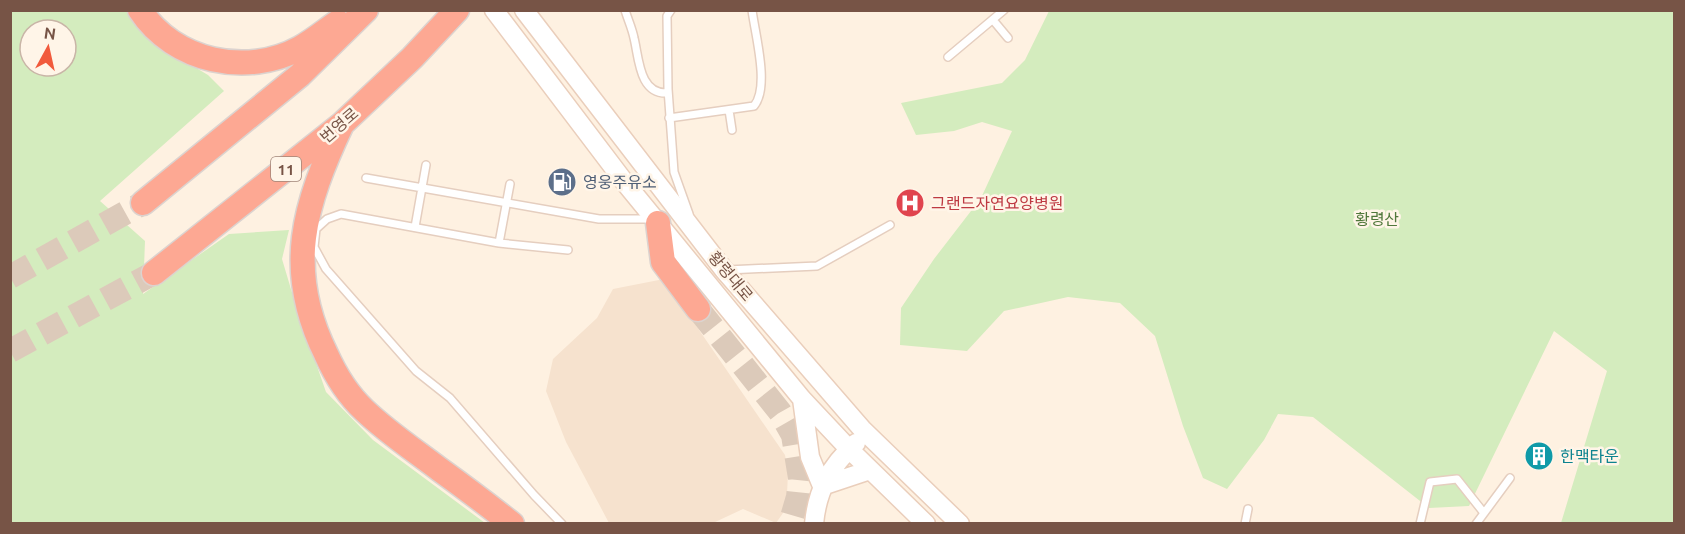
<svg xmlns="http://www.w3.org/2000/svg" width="1685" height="534" font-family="Ubuntu,'Noto Sans KR',sans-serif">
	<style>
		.residential { fill: #f6e2ce }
		.green { fill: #d4ecbe; fill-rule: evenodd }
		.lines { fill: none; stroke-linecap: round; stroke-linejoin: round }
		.highway-tunnel { stroke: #dccaba; stroke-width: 24; stroke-dasharray: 24 12; stroke-linecap: butt }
		.lane-casing { stroke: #e5cebf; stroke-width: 10 }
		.secondary-casing { stroke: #eacebb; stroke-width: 21 }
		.highway-casing { stroke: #dcd3cf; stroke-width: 27 }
		.lane { stroke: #fff; stroke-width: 7 }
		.secondary { stroke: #fff; stroke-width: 18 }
		.highway { stroke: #fda893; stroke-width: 24 }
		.labels { text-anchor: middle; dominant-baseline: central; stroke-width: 5; stroke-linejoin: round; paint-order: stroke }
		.shield { fill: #fff5e8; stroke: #a08477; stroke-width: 1.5 }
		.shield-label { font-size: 15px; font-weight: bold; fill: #775446 }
		.street-label { font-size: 16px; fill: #775446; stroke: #fff5e8 }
		.service-label { font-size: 16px; fill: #4e5e75; stroke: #fff5e8; text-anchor: start }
		.health-label { font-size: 16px; fill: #be3a42; stroke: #fff5e8; text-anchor: start }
		.park-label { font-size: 16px; fill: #50783b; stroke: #fff5e8 }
		.culture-label { font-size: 16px; fill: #0d838f; stroke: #fff5e8; text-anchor: start }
	</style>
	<rect width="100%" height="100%" fill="#fef1e1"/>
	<path class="residential" d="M664 279 785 455 788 473 787 494 783 513 776 523 743 509 713 523H609L566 442 546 391 553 359 597 318 613 289Z"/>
	<path class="green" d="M10 11H131L171 53 208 75 224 91 100 201 145 241 143 294 229 234 289 230 282 259 296 306 326 392 373 440 485 523H11ZM30 30H66V66H30Z
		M1049 11H1674V523H1561L1607 371 1554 331 1469 506 1429 508 1313 417 1278 414 1264 440 1227 489 1203 478 1183 426 1155 336 1120 303 1068 297 1004 311 967 351 900 345 901 308 934 259 981 198 1012 131 982 122 954 131 916 135 901 103 1002 83 1025 60Z"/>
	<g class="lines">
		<path class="highway-tunnel" d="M10 277 143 203
			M698 309 780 412 793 435 800 478 798 497 790 524
			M10 351 154 273"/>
		<g class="lane-casing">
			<path id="lane" d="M625 10C628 20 632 28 634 38 639 58 639 95 668 93
				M671 10 667 16 668 89 674 172 689 214
				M993 20 1008 38
				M948 57 1004 10
				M729 110 732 130
				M669 118 754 106C770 87 755 34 752 10
				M366 178 599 219H652
				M415 227 426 165
				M499 243 510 184
				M727 270 817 266 890 225
				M562 524 534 495 450 398 416 371 326 269 314 247 316 229 327 219 341 214 499 243 568 250
				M1245 524 1248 509
				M1420 524 1430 482 1457 479 1484 513
				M1476 524 1510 478"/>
		</g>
		<g class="secondary-casing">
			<path id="secondary" d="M494 10 626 184 802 399 849 449 926 524
				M524 10 724 270 862 429 960 524
				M802 399 810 457 822 486 870 470
				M814 524C817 490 831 465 856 443"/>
		</g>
		<g class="highway-casing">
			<path id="highway" d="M140 10C174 62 247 77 300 48 313 41 326 30 338 22
				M342 124C304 205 284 269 326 354 335 374 348 395 364 410 387 432 414 450 439 469 464 487 488 505 512 524
				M143 203 300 75 366 10
				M658 223 663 262 698 309
				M154 273 342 124 412 58 457 10"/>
		</g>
		<use href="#lane" class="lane"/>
		<use href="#secondary" class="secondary"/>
		<use href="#highway" class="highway"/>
	</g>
	<defs>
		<g id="fuel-disc" transform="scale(1.5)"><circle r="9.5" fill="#5c6f8a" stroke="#fff5e8"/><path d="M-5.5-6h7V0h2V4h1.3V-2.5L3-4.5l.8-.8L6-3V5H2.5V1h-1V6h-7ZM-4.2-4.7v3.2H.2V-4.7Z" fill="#fff"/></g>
		<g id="hospital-disc" transform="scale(1.5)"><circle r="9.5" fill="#e0444e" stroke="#fff5e8"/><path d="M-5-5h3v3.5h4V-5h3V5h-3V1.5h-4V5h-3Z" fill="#fff"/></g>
		<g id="building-disc" transform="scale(1.5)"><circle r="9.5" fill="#0f9aa8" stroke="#fff5e8"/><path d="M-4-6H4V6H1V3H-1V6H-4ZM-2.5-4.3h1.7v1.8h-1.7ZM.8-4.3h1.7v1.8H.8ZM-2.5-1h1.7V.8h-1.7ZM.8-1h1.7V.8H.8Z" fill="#fff"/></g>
	</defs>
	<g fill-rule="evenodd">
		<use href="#fuel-disc" x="562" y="182"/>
		<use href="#hospital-disc" x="910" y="203"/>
		<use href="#building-disc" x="1539" y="456"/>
	</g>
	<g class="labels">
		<rect class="shield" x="271" y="157" width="30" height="24" rx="4.5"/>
		<g class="shield-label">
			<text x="286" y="169">11</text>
		</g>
		<g class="street-label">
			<text transform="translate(339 125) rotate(-41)">번영로</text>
			<text transform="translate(731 276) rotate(50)">황령대로</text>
		</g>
		<g class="service-label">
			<text x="583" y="182">영웅주유소</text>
		</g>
		<g class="health-label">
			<text x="931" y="203">그랜드자연요양병원</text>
		</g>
		<g class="park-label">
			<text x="1377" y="219">황령산</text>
		</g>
		<g class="culture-label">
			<text x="1560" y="456">한맥타운</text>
		</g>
	</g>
	<rect width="1685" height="534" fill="none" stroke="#775446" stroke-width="24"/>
	<g transform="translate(48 48) rotate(8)"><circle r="28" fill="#fff5e8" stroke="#c9b5a7" stroke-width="1.5"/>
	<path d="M0-4.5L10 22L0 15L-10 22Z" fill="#f15a3c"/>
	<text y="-9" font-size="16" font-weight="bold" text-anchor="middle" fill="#775446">N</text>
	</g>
</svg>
